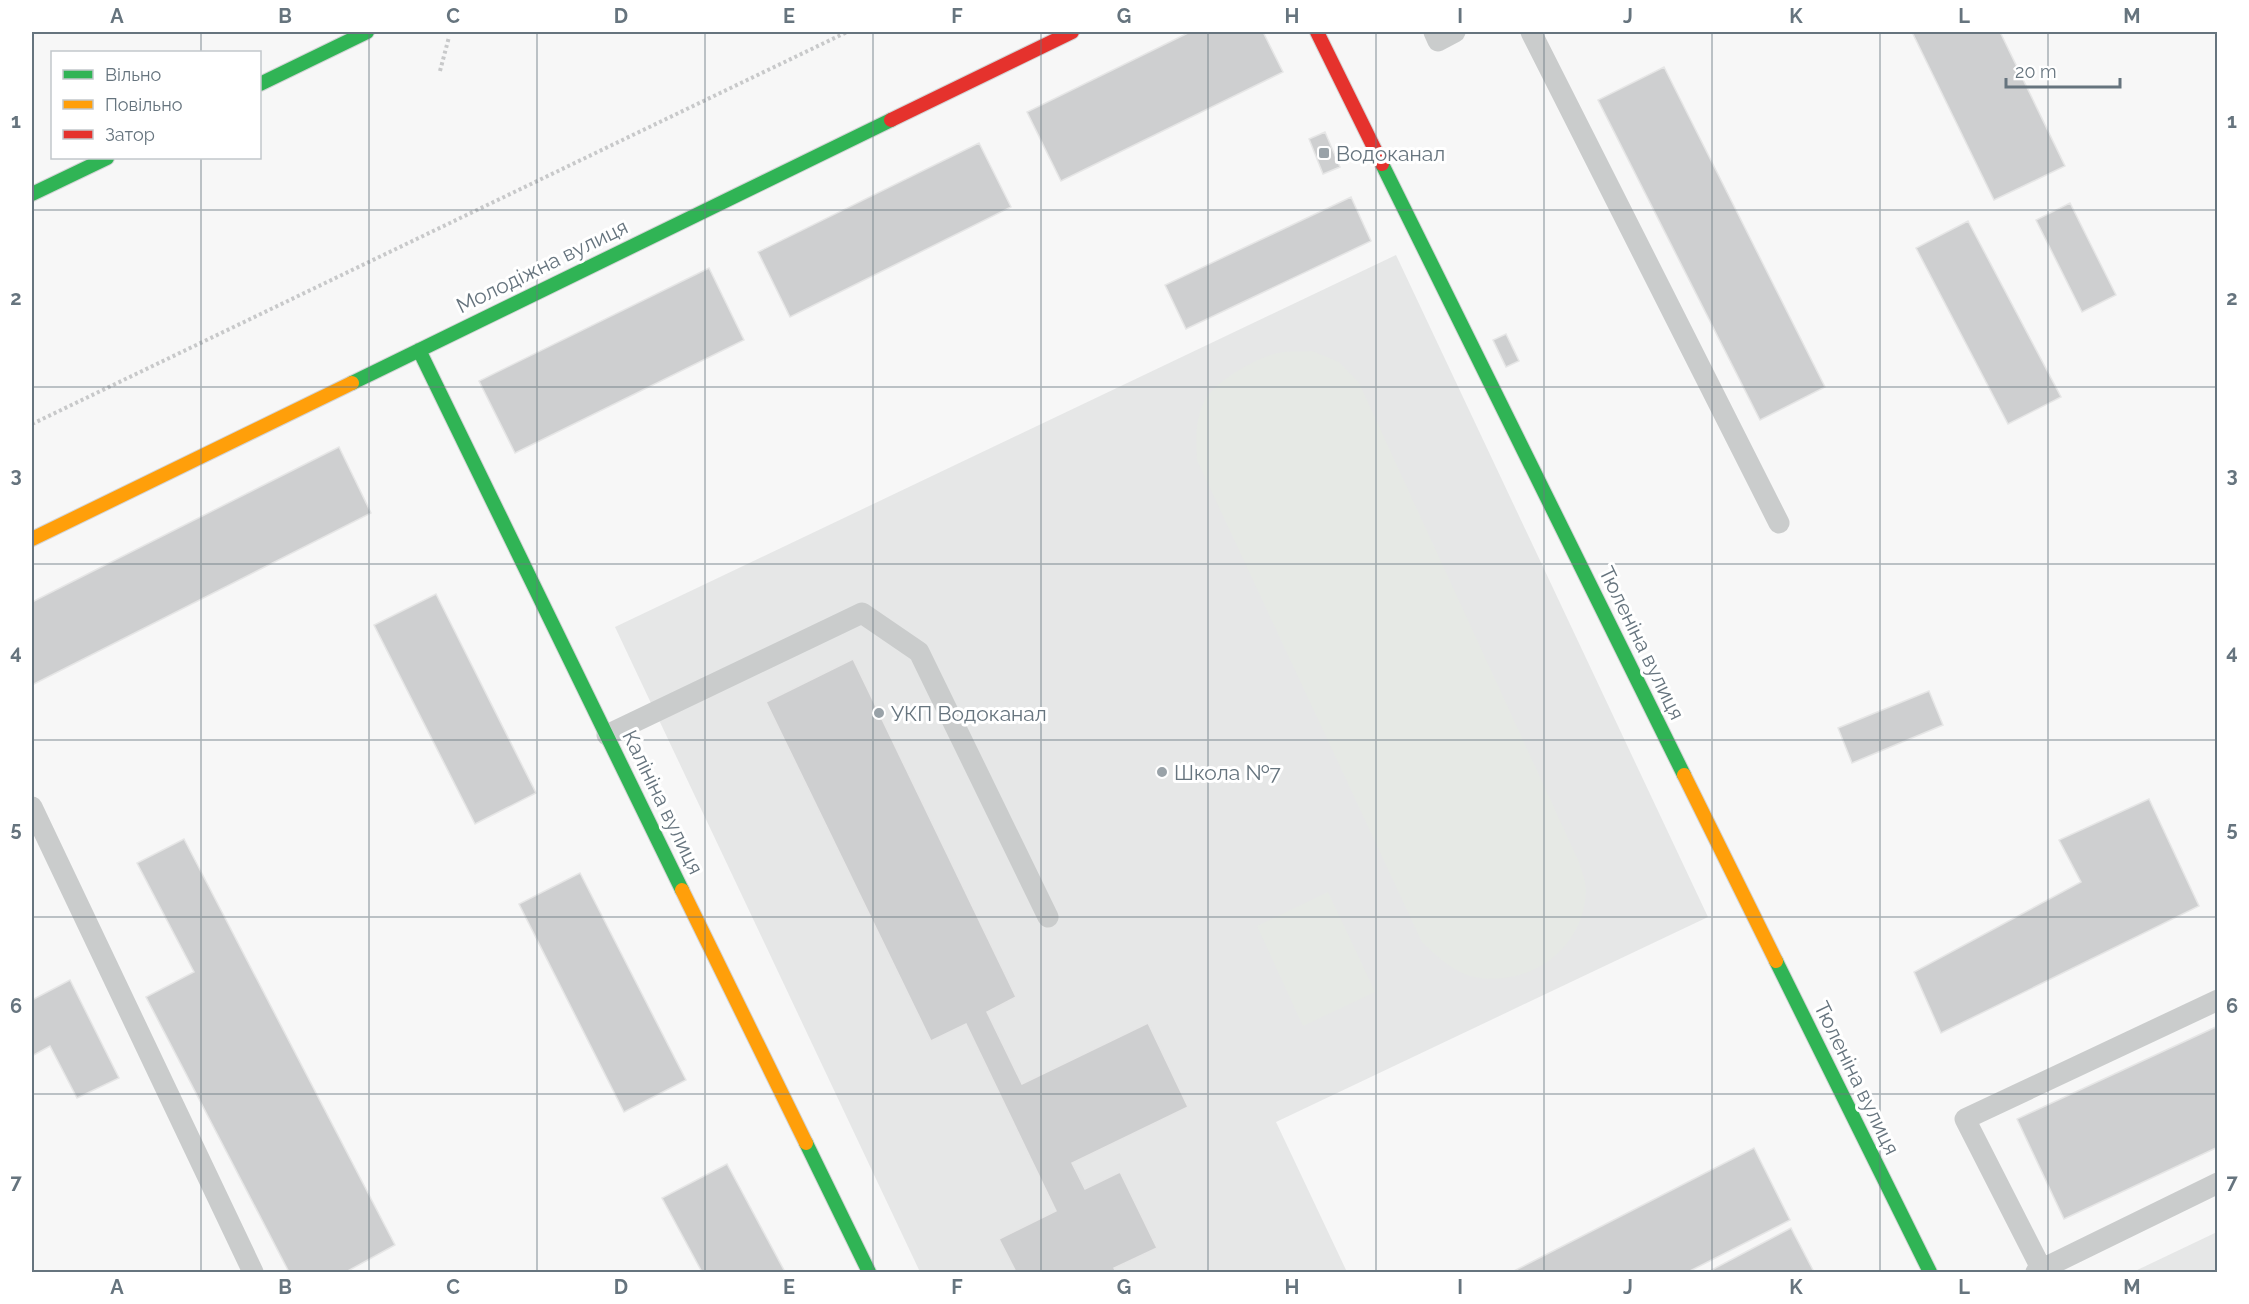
<svg xmlns="http://www.w3.org/2000/svg" width="2249" height="1304" font-family="Raleway,sans-serif">
	<style>
		.built { fill: #e6e7e7 }
		.garden { fill: #e6e9e5 }
		.building { fill: #cecfd0; stroke: #e6e6e6; stroke-width: 1.5 }
		.lines { fill: none; stroke-linecap: round; stroke-linejoin: round }
		.fast-casing { stroke: #d3d4d5; stroke-width: 16 }
		.slow-casing { stroke: #d3d4d5; stroke-width: 16 }
		.jam-casing { stroke: #d3d4d5; stroke-width: 16 }
		.path { stroke: #c8c9ca; stroke-width: 4; stroke-dasharray: 3 3; stroke-linecap: butt }
		.lane { stroke: #cacccc; stroke-width: 21 }
		.fast { stroke: #30b455; stroke-width: 14 }
		.slow { stroke: #ff9f0a; stroke-width: 14 }
		.jam { stroke: #e5322d; stroke-width: 14 }
		.grid { fill: none; stroke: #66747e; stroke-width: 1.5; stroke-opacity: 0.55 }
		.poi-dot { fill: #99a2a8; stroke: #fff; stroke-width: 2 }
		.labels { text-anchor: middle; dominant-baseline: central; stroke-width: 6; stroke-linejoin: round; paint-order: stroke }
		.poi-label { font-size: 21px; fill: #66747e; stroke: #fff; text-anchor: start }
		.street-label { font-size: 21px; fill: #66747e; stroke: #fff }
		.neatline { fill: none; stroke: #66747e; stroke-width: 2 }
		.grid-label { font-size: 20px; text-anchor: middle; font-weight: bold; fill: #66747e }
	</style>
	<rect width="100%" height="100%" fill="#f7f7f7"/>
	<path class="built" d="M1396 255 1708 917 1276 1122 1347 1272H920L615 627Z
		M2217 1232V1272H2133Z"/>
	<path class="garden" d="M1312 351 1339 362 1359 383 1578 860C1581 869 1586 881 1586 891 1584 949 1529 988 1474 977 1453 972 1437 956 1422 942L1197 460C1196 440 1195 423 1203 404 1211 383 1261 354 1284 352 1293 351 1303 352 1312 351Z
		M1328 892 1375 992 1303 1026 1257 926Z"/>
	<path class="building" d="M1190 32H1263L1283 72 1061 181 1027 112Z
		M1912 32H2000L2065 166 1994 200Z
		M1664 67 1825 387 1760 420 1598 100Z
		M1325 132 1340 167 1323 174 1309 139Z
		M979 143 1011 207 790 317 758 252Z
		M1351 197 1371 241 1186 329 1165 285Z
		M2070 203 2116 295 2082 312 2036 220Z
		M1968 221 2061 397 2008 424 1916 248Z
		M709 268 744 340 515 453 479 381Z
		M1506 334 1519 361 1506 367 1493 340Z
		M339 447 371 513 32 685V602Z
		M436 594 536 793 475 824 374 625Z
		M853 659 1016 997 987 1012 1022 1084 1148 1023 1188 1107 1072 1163 1085 1189 1120 1172 1157 1248 1114 1268 1116 1272H1016L999 1239 1056 1211 966 1024 931 1041 766 702Z
		M1929 691 1943 725 1852 763 1838 728Z
		M2149 799 2199 906 1941 1033 1914 972 2081 882 2059 840Z
		M184 839 395 1245 346 1272H289L146 997 194 972 137 863Z
		M580 873 686 1080 624 1112 519 904Z
		M70 980 119 1078 77 1098 50 1046 32 1056V1000Z
		M2218 1026V1147L2064 1219 2017 1119Z
		M1754 1148 1790 1220 1688 1272H1512Z
		M727 1164 785 1272H702L662 1198Z
		M1791 1228 1814 1272H1708Z"/>
	<g class="lines">
		<g class="fast-casing">
			<path id="fast" d="M260 84 367 32
				M1382 164 1684 775
				M32 194 107 158
				M419 350 682 890
				M352 383 891 120
				M1776 961 1930 1272
				M806 1143 869 1272"/>
		</g>
		<g class="slow-casing">
			<path id="slow" d="M32 539 352 383
				M1684 775 1776 961
				M682 890 806 1143"/>
		</g>
		<g class="jam-casing">
			<path id="jam" d="M1317 32 1382 164
				M891 120 1072 32"/>
		</g>
		<path class="path" d="M440 71 449 37
			M32 424 847 32"/>
		<path class="lane" d="M1434 32 1438 41 1455 32
			M1531 32 1779 523
			M607 735 862 613 919 652 1048 917
			M32 807 253 1272
			M2042 1270 1965 1119 2218 1000
			M2036 1272 2218 1183"/>
		<use href="#fast" class="fast"/>
		<use href="#slow" class="slow"/>
		<use href="#jam" class="jam"/>
	</g>
	<path class="grid" d="M201 32V52M369 32V1272M537 32V1272M705 32V1272M873 32V1272M1041 32V1272M1208 32V1272M1376 32V1272M1544 32V1272M1712 32V1272M1880 32V1272M2048 32V1272M201 158V1272M32 210H2218M32 387H2218M32 564H2218M32 740H2218M32 917H2218M32 1094H2218"/>
	<g class="poi-dot">
		<rect x="1318" y="147" width="12" height="12" rx="3"/>
		<circle cx="879" cy="713" r="6"/>
		<circle cx="1162" cy="772" r="6"/>
	</g>
	<g class="labels">
		<g class="poi-label">
			<text x="1336" y="153">Водоканал</text>
			<text x="891" y="713">УКП Водоканал</text>
			<text x="1174" y="772">Школа №7</text>
		</g>
		<g class="street-label">
			<text transform="translate(542 266) rotate(-26)">Молодіжна вулиця</text>
			<text transform="translate(1642 643) rotate(64)">Тюленіна вулиця</text>
			<text transform="translate(663 802) rotate(64)">Калініна вулиця</text>
			<text transform="translate(1857 1078) rotate(64)">Тюленіна вулиця</text>
		</g>
	</g>
	<rect width="2249" height="1304" fill="none" stroke="#ffffff" stroke-width="66"/>
	<rect x="51" y="51" width="210" height="108" fill="#ffffff" stroke="#c2c7cb" stroke-width="1.5"/>
	<rect x="63" y="70" width="30" height="9" fill="#30b455" stroke="#c2c7cb" stroke-width="1.5"/>
	<text x="105" y="81" font-size="18" fill="#66747e">Вільно</text>
	<rect x="63" y="100" width="30" height="9" fill="#ff9f0a" stroke="#c2c7cb" stroke-width="1.5"/>
	<text x="105" y="111" font-size="18" fill="#66747e">Повільно</text>
	<rect x="63" y="130" width="30" height="9" fill="#e5322d" stroke="#c2c7cb" stroke-width="1.5"/>
	<text x="105" y="141" font-size="18" fill="#66747e">Затор</text>
	<path d="M2006 78v9h114v-9" fill="none" stroke="#66747e" stroke-width="3"/>
	<text x="2015" y="78" font-size="18" fill="#66747e" stroke="#ffffff" stroke-width="4.5" paint-order="stroke">20 m</text>
	<rect x="33" y="33" width="2183" height="1238" class="neatline"/>
	<g class="grid-label">
		<text x="117" y="23">A</text>
		<text x="285" y="23">B</text>
		<text x="453" y="23">C</text>
		<text x="621" y="23">D</text>
		<text x="789" y="23">E</text>
		<text x="957" y="23">F</text>
		<text x="1124" y="23">G</text>
		<text x="1292" y="23">H</text>
		<text x="1460" y="23">I</text>
		<text x="1628" y="23">J</text>
		<text x="1796" y="23">K</text>
		<text x="1964" y="23">L</text>
		<text x="2132" y="23">M</text>
		<text x="16" y="128">1</text>
		<text x="2232" y="128">1</text>
		<text x="16" y="305">2</text>
		<text x="2232" y="305">2</text>
		<text x="16" y="482">3</text>
		<text x="2232" y="482">3</text>
		<text x="16" y="659">4</text>
		<text x="2232" y="659">4</text>
		<text x="16" y="836">5</text>
		<text x="2232" y="836">5</text>
		<text x="16" y="1013">6</text>
		<text x="2232" y="1013">6</text>
		<text x="16" y="1189">7</text>
		<text x="2232" y="1189">7</text>
		<text x="117" y="1294">A</text>
		<text x="285" y="1294">B</text>
		<text x="453" y="1294">C</text>
		<text x="621" y="1294">D</text>
		<text x="789" y="1294">E</text>
		<text x="957" y="1294">F</text>
		<text x="1124" y="1294">G</text>
		<text x="1292" y="1294">H</text>
		<text x="1460" y="1294">I</text>
		<text x="1628" y="1294">J</text>
		<text x="1796" y="1294">K</text>
		<text x="1964" y="1294">L</text>
		<text x="2132" y="1294">M</text>
	</g>
</svg>
